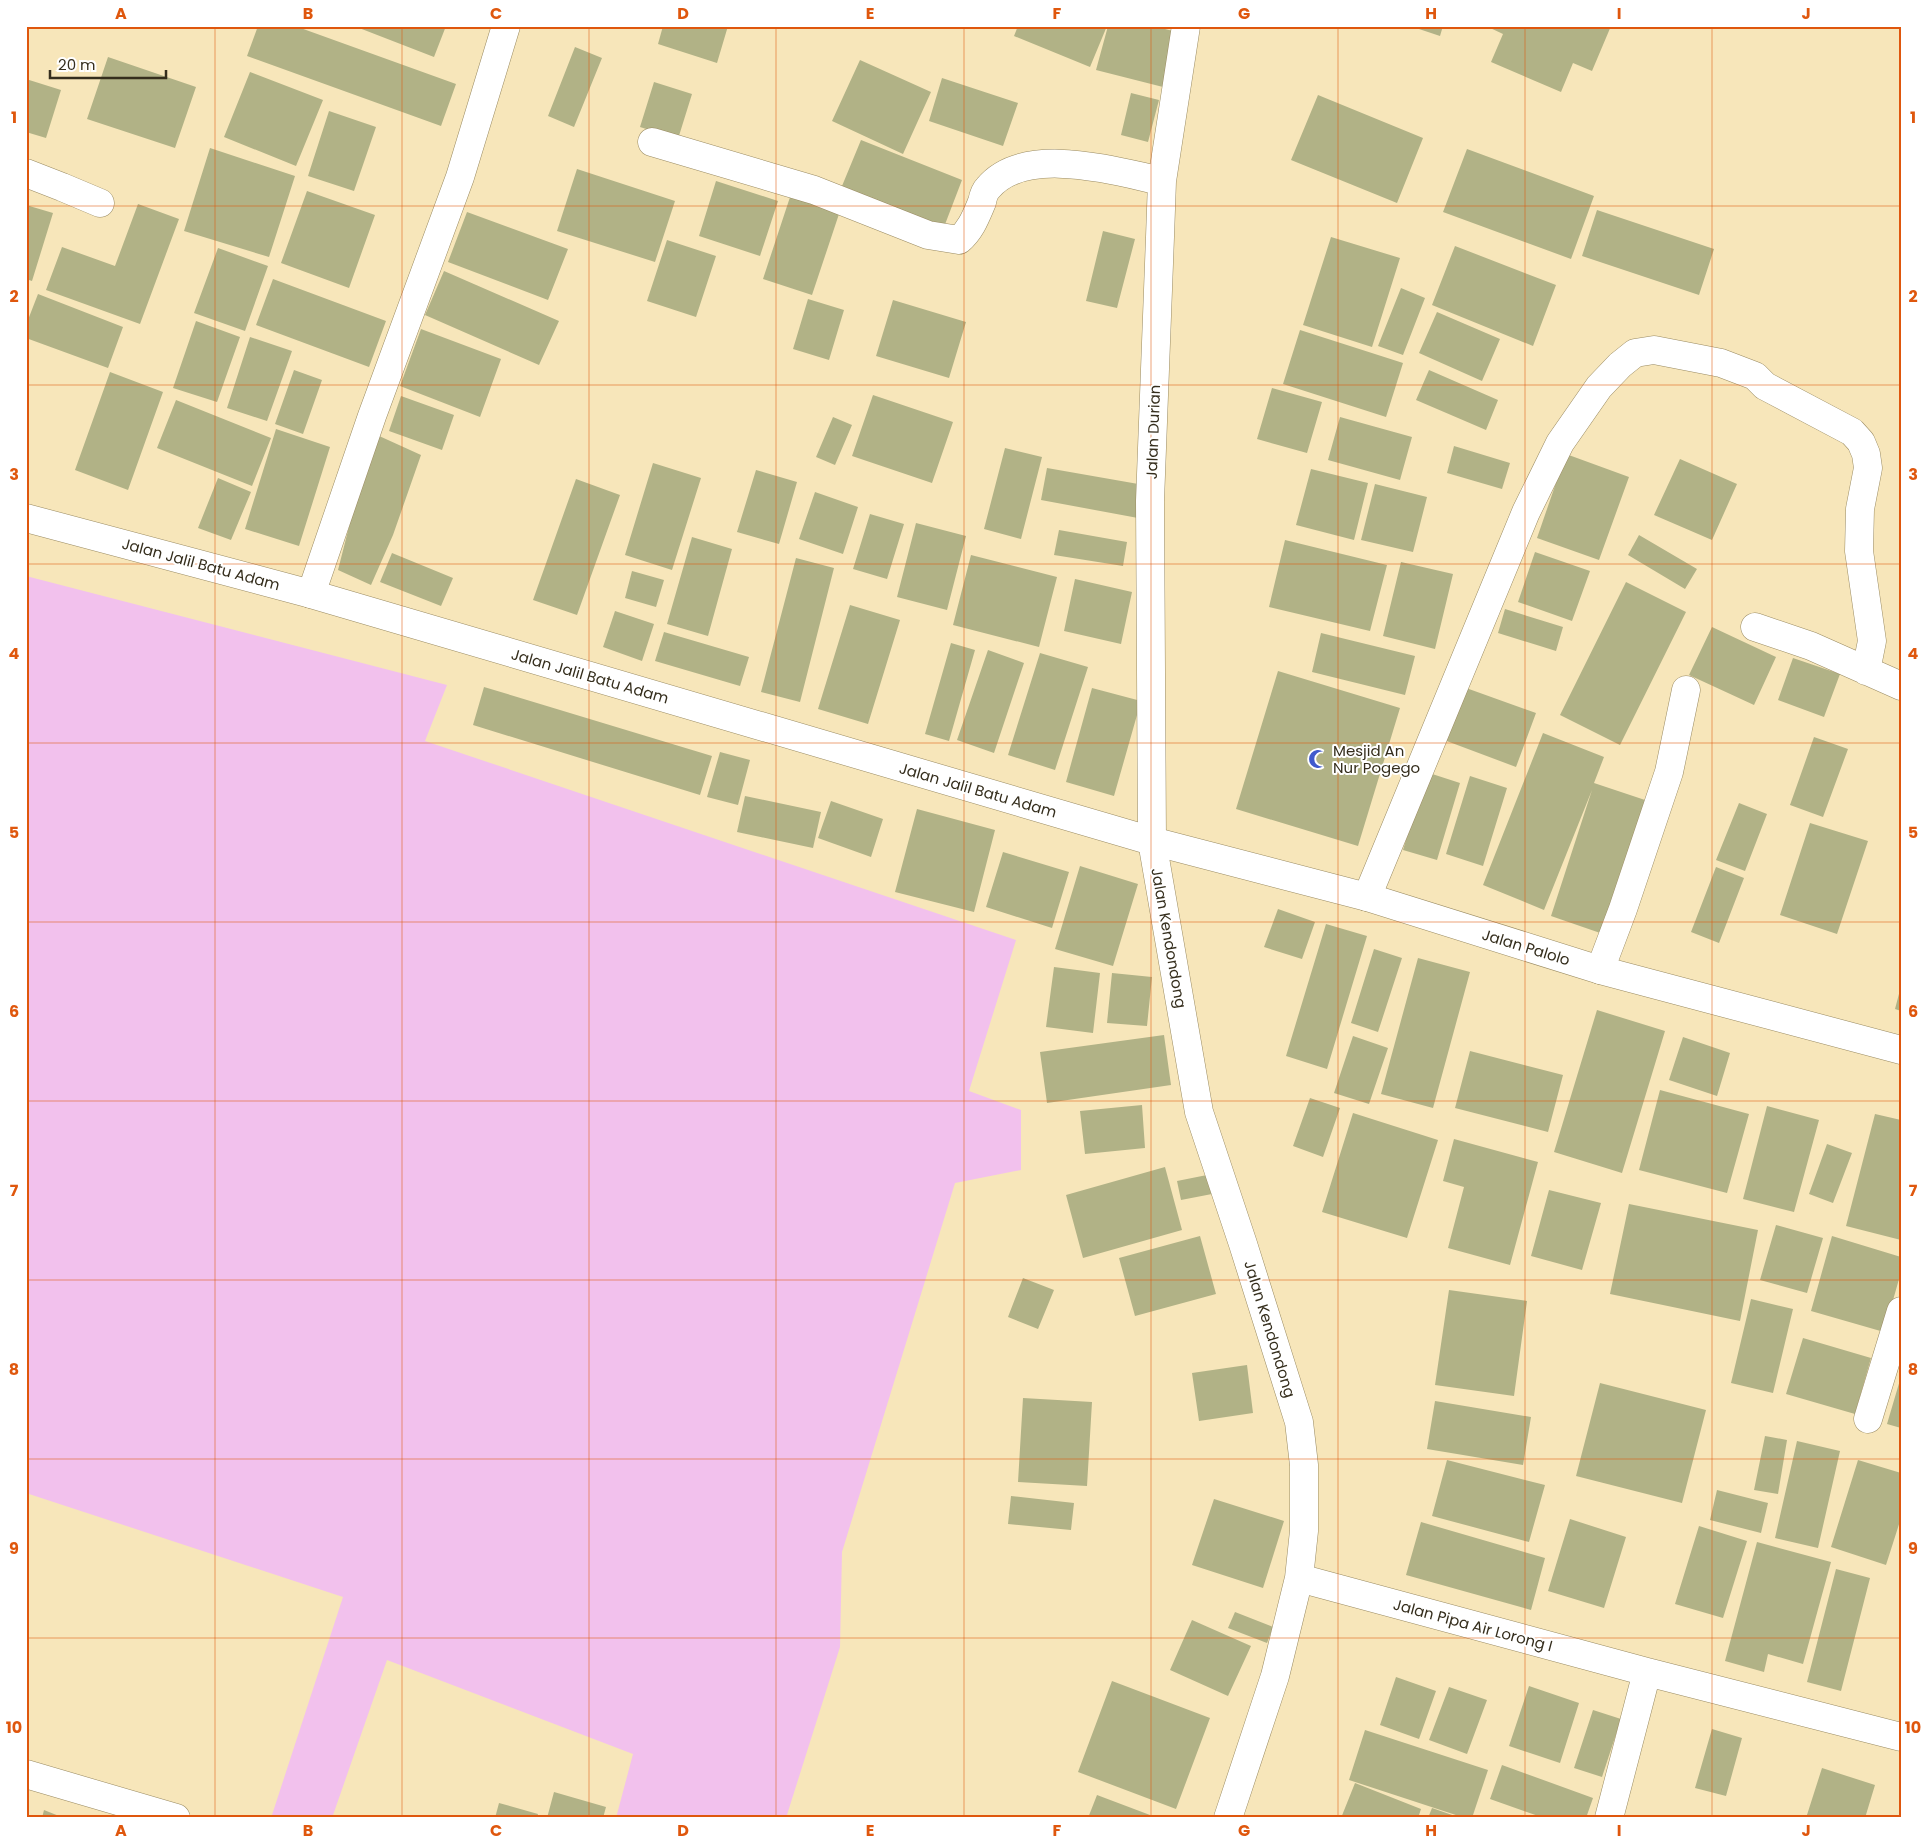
<svg xmlns="http://www.w3.org/2000/svg" width="1927" height="1844" font-family="Poppins,sans-serif">
	<style>
		.green { fill: #f2c1ed }
		.building { fill: #b1b286 }
		.lines { fill: none; stroke-linecap: round; stroke-linejoin: round }
		.minor-casing { stroke: #9a8b62; stroke-width: 29 }
		.tertiary-casing { stroke: #9a8b62; stroke-width: 29 }
		.minor { stroke: #fff; stroke-width: 28 }
		.tertiary { stroke: #fff; stroke-width: 28 }
		.grid { fill: none; stroke: #df570d; stroke-width: 1; stroke-opacity: 0.55 }
		.labels { text-anchor: middle; dominant-baseline: central; stroke-width: 4; stroke-linejoin: round; paint-order: stroke }
		.street-label { font-size: 15px; fill: #352e1d; stroke: #fff }
		.poi-label { font-size: 15px; fill: #352e1d; stroke: #fff; text-anchor: start }
		.neatline { fill: none; stroke: #df570d; stroke-width: 2 }
		.grid-label { font-size: 16px; text-anchor: middle; font-weight: bold; fill: #df570d }
	</style>
	<rect width="100%" height="100%" fill="#f7e6ba"/>
	<path class="green" d="M26 576 447 685 425 741 1016 940 969 1091 1021 1110V1170L955 1183 842 1552 840 1647 786 1818H616L633 1754 387 1660 332 1818H271L343 1597 26 1493Z"/>
	<path class="building" d="M258 26H295L456 84 441 126 247 56Z
		M354 26H446L434 57Z
		M663 26H728L717 63 658 44Z
		M1018 26H1107L1090 67 1014 36Z
		M1108 26H1153L1177 32 1163 87 1096 70Z
		M1410 26H1443L1440 36Z
		M1486 26H1611L1592 71 1573 63 1561 92 1491 62 1503 34Z
		M575 47 602 58 574 127 548 116Z
		M108 57 196 87 175 148 87 119Z
		M860 60 931 92 903 154 832 121Z
		M250 72 323 100 296 166 224 137Z
		M942 78 1018 103 1003 146 929 121Z
		M26 79 61 90 46 138 26 132Z
		M654 82 692 94 678 139 640 127Z
		M1131 93 1159 100 1148 142 1121 135Z
		M1318 95 1423 138 1397 203 1291 160Z
		M329 111 376 127 354 191 308 176Z
		M861 140 962 180 944 227 842 186Z
		M210 148 295 176 269 257 184 231Z
		M1467 149 1594 196 1571 259 1443 212Z
		M577 169 675 201 655 262 557 231Z
		M716 181 778 201 760 256 699 236Z
		M307 191 375 215 349 288 281 263Z
		M792 191 841 208 812 295 763 279Z
		M138 204 179 219 140 324 46 290 62 247 115 266Z
		M26 205 53 213 32 281 26 279Z
		M1597 210 1714 249 1699 295 1582 256Z
		M467 212 568 249 548 300 448 262Z
		M1103 231 1135 239 1117 308 1086 301Z
		M1331 237 1400 258 1372 347 1303 325Z
		M667 240 716 256 696 317 647 301Z
		M1455 246 1556 285 1533 346 1432 305Z
		M218 248 268 266 245 331 194 313Z
		M444 271 559 321 539 365 425 315Z
		M273 279 386 321 369 367 256 325Z
		M1401 288 1425 298 1403 355 1378 346Z
		M38 294 123 327 108 368 26 338V325Z
		M808 299 844 310 829 360 793 349Z
		M893 300 966 322 949 378 876 356Z
		M1437 312 1500 339 1482 381 1419 353Z
		M196 321 240 337 217 402 173 388Z
		M421 329 501 359 480 417 400 386Z
		M1300 330 1403 363 1386 417 1283 384Z
		M250 337 292 351 267 421 227 408Z
		M294 370 322 380 303 434 275 424Z
		M1429 370 1498 400 1486 430 1416 400Z
		M110 372 163 392 128 490 75 470Z
		M1272 388 1322 402 1307 453 1257 439Z
		M873 395 953 422 932 483 852 456Z
		M401 396 454 415 442 450 389 431Z
		M176 400 271 438 252 486 157 448Z
		M833 417 852 425 835 465 816 457Z
		M1340 417 1412 437 1400 480 1328 460Z
		M276 429 330 447 299 546 245 529Z
		M377 435 421 455 393 535 371 585 338 570 351 519Z
		M1454 446 1510 463 1502 489 1447 473Z
		M1005 448 1042 457 1021 539 984 529Z
		M1566 454 1629 477 1599 560 1537 538Z
		M1680 459 1737 484 1712 540 1654 515Z
		M653 463 701 478 672 570 625 555Z
		M1047 468 1144 485 1138 518 1041 500Z
		M1311 469 1368 483 1354 540 1296 525Z
		M756 470 797 482 779 544 737 532Z
		M218 478 251 492 231 540 198 528Z
		M576 479 620 495 577 615 533 600Z
		M1375 484 1427 497 1413 552 1361 540Z
		M815 492 858 507 843 554 799 539Z
		M870 514 904 524 887 579 853 569Z
		M916 523 966 536 947 610 897 597Z
		M1059 530 1127 542 1123 566 1054 555Z
		M1639 535 1697 569 1685 589 1628 555Z
		M692 537 732 549 708 636 667 624Z
		M1285 540 1387 565 1370 631 1269 607Z
		M1535 552 1590 571 1572 621 1518 602Z
		M392 553 453 578 441 606 380 582Z
		M971 555 1057 577 1039 647 953 625Z
		M796 558 834 568 800 702 761 692Z
		M1401 562 1453 574 1435 649 1383 636Z
		M632 571 664 580 656 607 625 598Z
		M1075 579 1132 592 1121 644 1064 631Z
		M1626 582 1686 612 1620 745 1560 715Z
		M850 605 900 620 868 724 818 709Z
		M1505 609 1563 627 1556 651 1498 633Z
		M615 611 654 624 642 661 603 647Z
		M1712 627 1776 657 1754 705 1689 675Z
		M664 632 749 657 740 686 655 661Z
		M1321 633 1415 656 1405 695 1312 672Z
		M951 643 975 650 949 741 925 734Z
		M988 650 1024 663 994 753 957 740Z
		M1040 653 1088 667 1055 770 1008 755Z
		M1793 658 1840 674 1824 717 1778 700Z
		M1278 671 1400 708 1358 846 1236 809Z
		M1455 684 1536 713 1516 767 1436 737Z
		M484 687 712 756 700 795 473 725Z
		M1092 688 1141 701 1114 796 1066 782Z
		M1543 733 1604 757 1594 783 1651 802 1606 935 1551 916 1592 790 1544 910 1483 885Z
		M1814 737 1848 749 1823 817 1790 805Z
		M720 752 750 760 738 805 707 797Z
		M1426 772 1460 783 1437 860 1403 850Z
		M1470 776 1507 788 1483 866 1446 854Z
		M745 796 821 812 813 848 737 832Z
		M831 801 883 819 871 857 818 838Z
		M1739 803 1767 814 1745 871 1716 860Z
		M917 809 995 830 974 912 895 892Z
		M1810 823 1868 841 1837 934 1780 915Z
		M1003 852 1069 872 1052 928 986 907Z
		M1080 866 1138 884 1113 966 1055 949Z
		M1716 867 1744 878 1719 943 1691 932Z
		M1278 909 1315 922 1302 959 1264 947Z
		M1326 924 1367 936 1327 1069 1286 1056Z
		M1374 949 1402 958 1378 1032 1351 1023Z
		M1418 958 1470 972 1433 1108 1381 1094Z
		M1054 967 1100 973 1093 1033 1046 1027Z
		M1112 973 1152 977 1147 1026 1107 1023Z
		M1900 990H1901V1011L1895 1009Z
		M1597 1010 1665 1031 1622 1173 1554 1152Z
		M1164 1035 1171 1085 1047 1103 1040 1052Z
		M1353 1036 1388 1048 1369 1104 1334 1093Z
		M1683 1037 1730 1053 1717 1096 1669 1080Z
		M1470 1051 1563 1075 1548 1132 1455 1108Z
		M1660 1090 1749 1114 1727 1193 1639 1170Z
		M1310 1098 1340 1108 1323 1157 1293 1146Z
		M1142 1105 1145 1148 1085 1154 1080 1111Z
		M1767 1106 1819 1120 1794 1212 1743 1199Z
		M1353 1113 1438 1140 1407 1238 1322 1212Z
		M1875 1114 1901 1120V1240L1846 1226Z
		M1454 1139 1538 1162 1510 1265 1448 1248 1464 1187 1443 1181Z
		M1827 1144 1852 1153 1833 1203 1809 1194Z
		M1165 1167 1182 1230 1083 1258 1066 1195Z
		M1207 1175 1212 1194 1181 1200 1177 1181Z
		M1549 1190 1601 1203 1582 1270 1531 1256Z
		M1629 1204 1758 1230 1740 1321 1610 1294Z
		M1776 1225 1823 1238 1807 1293 1760 1280Z
		M1200 1236 1216 1294 1135 1316 1119 1258Z
		M1832 1236 1901 1257V1272L1884 1332 1811 1311Z
		M1023 1278 1054 1290 1038 1329 1008 1317Z
		M1449 1290 1527 1301 1514 1396 1435 1385Z
		M1751 1299 1793 1309 1773 1393 1731 1383Z
		M1803 1338 1871 1358 1855 1414 1786 1394Z
		M1247 1365 1253 1413 1199 1421 1192 1373Z
		M1900 1380H1901V1428L1887 1424Z
		M1600 1383 1706 1410 1682 1503 1576 1476Z
		M1023 1398 1092 1402 1087 1486 1018 1482Z
		M1435 1401 1531 1417 1523 1465 1427 1449Z
		M1765 1436 1787 1440 1778 1494 1754 1490Z
		M1797 1441 1840 1451 1818 1548 1775 1538Z
		M1447 1460 1545 1485 1529 1542 1432 1516Z
		M1858 1460 1901 1473V1518L1886 1565 1831 1547Z
		M1717 1490 1768 1503 1761 1533 1710 1520Z
		M1011 1496 1074 1503 1071 1530 1008 1524Z
		M1214 1499 1284 1521 1263 1588 1192 1565Z
		M1570 1519 1626 1537 1604 1608 1548 1591Z
		M1421 1522 1545 1558 1531 1610 1406 1575Z
		M1699 1526 1747 1541 1723 1618 1675 1604Z
		M1757 1542 1831 1562 1803 1664 1768 1654 1764 1672 1725 1661Z
		M1836 1569 1870 1578 1841 1691 1807 1682Z
		M1235 1612 1273 1627 1267 1643 1228 1628Z
		M1192 1620 1251 1646 1228 1696 1170 1670Z
		M1396 1677 1436 1691 1419 1739 1380 1725Z
		M1112 1681 1210 1718 1176 1809 1078 1772Z
		M1529 1686 1579 1703 1560 1763 1509 1746Z
		M1449 1687 1487 1700 1467 1754 1429 1740Z
		M1593 1710 1621 1719 1602 1777 1574 1768Z
		M1712 1729 1742 1738 1726 1796 1695 1788Z
		M1365 1730 1488 1770 1472 1818H1465L1349 1780Z
		M1502 1765 1593 1798 1586 1818H1544L1490 1799Z
		M1822 1768 1875 1785 1865 1818H1806Z
		M1355 1783 1421 1809 1418 1818H1341Z
		M554 1792 606 1807 603 1818H547Z
		M1097 1795 1150 1815 1149 1818H1088Z
		M499 1803 538 1814 537 1818H495Z
		M1432 1808 1458 1817V1818H1428Z
		M44 1810 64 1818H42Z"/>
	<g class="lines">
		<g class="minor-casing">
			<path id="minor" d="M1186 26 1162 181 1160 237 1150 501 1152 841 1199 1112 1243 1244 1299 1422 1304 1465V1531L1299 1578 1275 1676 1228 1818
				M652 142 814 190 928 235 959 240C971 230 976 216 982 202 983 197 985 191 988 188 1025 144 1113 171 1162 181
				M26 173 62 187 100 203
				M311 594 372 416 460 177 506 26
				M1755 627 1811 646 1901 686
				M1367 897 1526 512 1560 443 1599 387 1620 365 1635 353 1654 350 1721 363 1755 376 1765 386 1852 432 1861 442 1866 454 1868 468 1860 509 1859 551 1872 641 1866 671
				M1600 970 1623 909 1669 772 1686 690
				M1868 1419 1901 1311
				M1299 1578 1647 1672 1901 1737
				M26 1774 176 1818
				M1609 1818 1647 1672"/>
		</g>
		<g class="tertiary-casing">
			<path id="tertiary" d="M26 518 311 594 1152 841 1367 897 1600 970 1901 1050"/>
		</g>
		<use href="#minor" class="minor"/>
		<use href="#tertiary" class="tertiary"/>
	</g>
	<path class="grid" d="M215 26V1818M402 26V1818M589 26V1818M776 26V1818M964 26V1818M1151 26V1818M1338 26V1818M1525 26V1818M1712 26V1818M26 206H1901M26 385H1901M26 564H1901M26 743H1901M26 922H1901M26 1101H1901M26 1280H1901M26 1459H1901M26 1638H1901"/>
	<defs>
		<g id="mosque-bare" transform="scale(1.5)"><path d="M3.5-4.9A6 6 0 1 0 3.5 4.9A5 5 0 1 1 3.5-4.9Z" fill="#405acd" stroke="#fff" stroke-width="2.5" paint-order="stroke"/></g>
	</defs>
	<g fill-rule="evenodd">
		<use href="#mosque-bare" x="1318" y="759"/>
	</g>
	<g class="labels">
		<g class="street-label">
			<text transform="translate(1153 432) rotate(-88)">Jalan Durian</text>
			<text transform="translate(201 564) rotate(15)">Jalan Jalil Batu Adam</text>
			<text transform="translate(590 676) rotate(16)">Jalan Jalil Batu Adam</text>
			<text transform="translate(978 790) rotate(16)">Jalan Jalil Batu Adam</text>
			<text transform="translate(1169 938) rotate(80)">Jalan Kendondong</text>
			<text transform="translate(1526 947) rotate(17)">Jalan Palolo</text>
			<text transform="translate(1270 1329) rotate(73)">Jalan Kendondong</text>
			<text transform="translate(1473 1625) rotate(15)">Jalan Pipa Air Lorong I</text>
		</g>
		<g class="poi-label">
			<text x="1333" y="750">Mesjid An<tspan x="1333" dy="17">Nur Pogego</tspan></text>
		</g>
	</g>
	<rect width="1927" height="1844" fill="none" stroke="#ffffff" stroke-width="55"/>
	<path d="M50 70v8h116v-8" fill="none" stroke="#352e1d" stroke-width="2.5"/>
	<text x="58" y="70" font-size="15" fill="#352e1d" stroke="#ffffff" stroke-width="4" paint-order="stroke">20 m</text>
	<rect x="28" y="28" width="1872" height="1788" class="neatline"/>
	<g class="grid-label">
		<text x="121" y="19">A</text>
		<text x="308" y="19">B</text>
		<text x="496" y="19">C</text>
		<text x="683" y="19">D</text>
		<text x="870" y="19">E</text>
		<text x="1057" y="19">F</text>
		<text x="1244" y="19">G</text>
		<text x="1431" y="19">H</text>
		<text x="1619" y="19">I</text>
		<text x="1806" y="19">J</text>
		<text x="14" y="123">1</text>
		<text x="1913" y="123">1</text>
		<text x="14" y="302">2</text>
		<text x="1913" y="302">2</text>
		<text x="14" y="480">3</text>
		<text x="1913" y="480">3</text>
		<text x="14" y="659">4</text>
		<text x="1913" y="659">4</text>
		<text x="14" y="838">5</text>
		<text x="1913" y="838">5</text>
		<text x="14" y="1017">6</text>
		<text x="1913" y="1017">6</text>
		<text x="14" y="1196">7</text>
		<text x="1913" y="1196">7</text>
		<text x="14" y="1375">8</text>
		<text x="1913" y="1375">8</text>
		<text x="14" y="1554">9</text>
		<text x="1913" y="1554">9</text>
		<text x="14" y="1733">10</text>
		<text x="1913" y="1733">10</text>
		<text x="121" y="1836">A</text>
		<text x="308" y="1836">B</text>
		<text x="496" y="1836">C</text>
		<text x="683" y="1836">D</text>
		<text x="870" y="1836">E</text>
		<text x="1057" y="1836">F</text>
		<text x="1244" y="1836">G</text>
		<text x="1431" y="1836">H</text>
		<text x="1619" y="1836">I</text>
		<text x="1806" y="1836">J</text>
	</g>
</svg>
